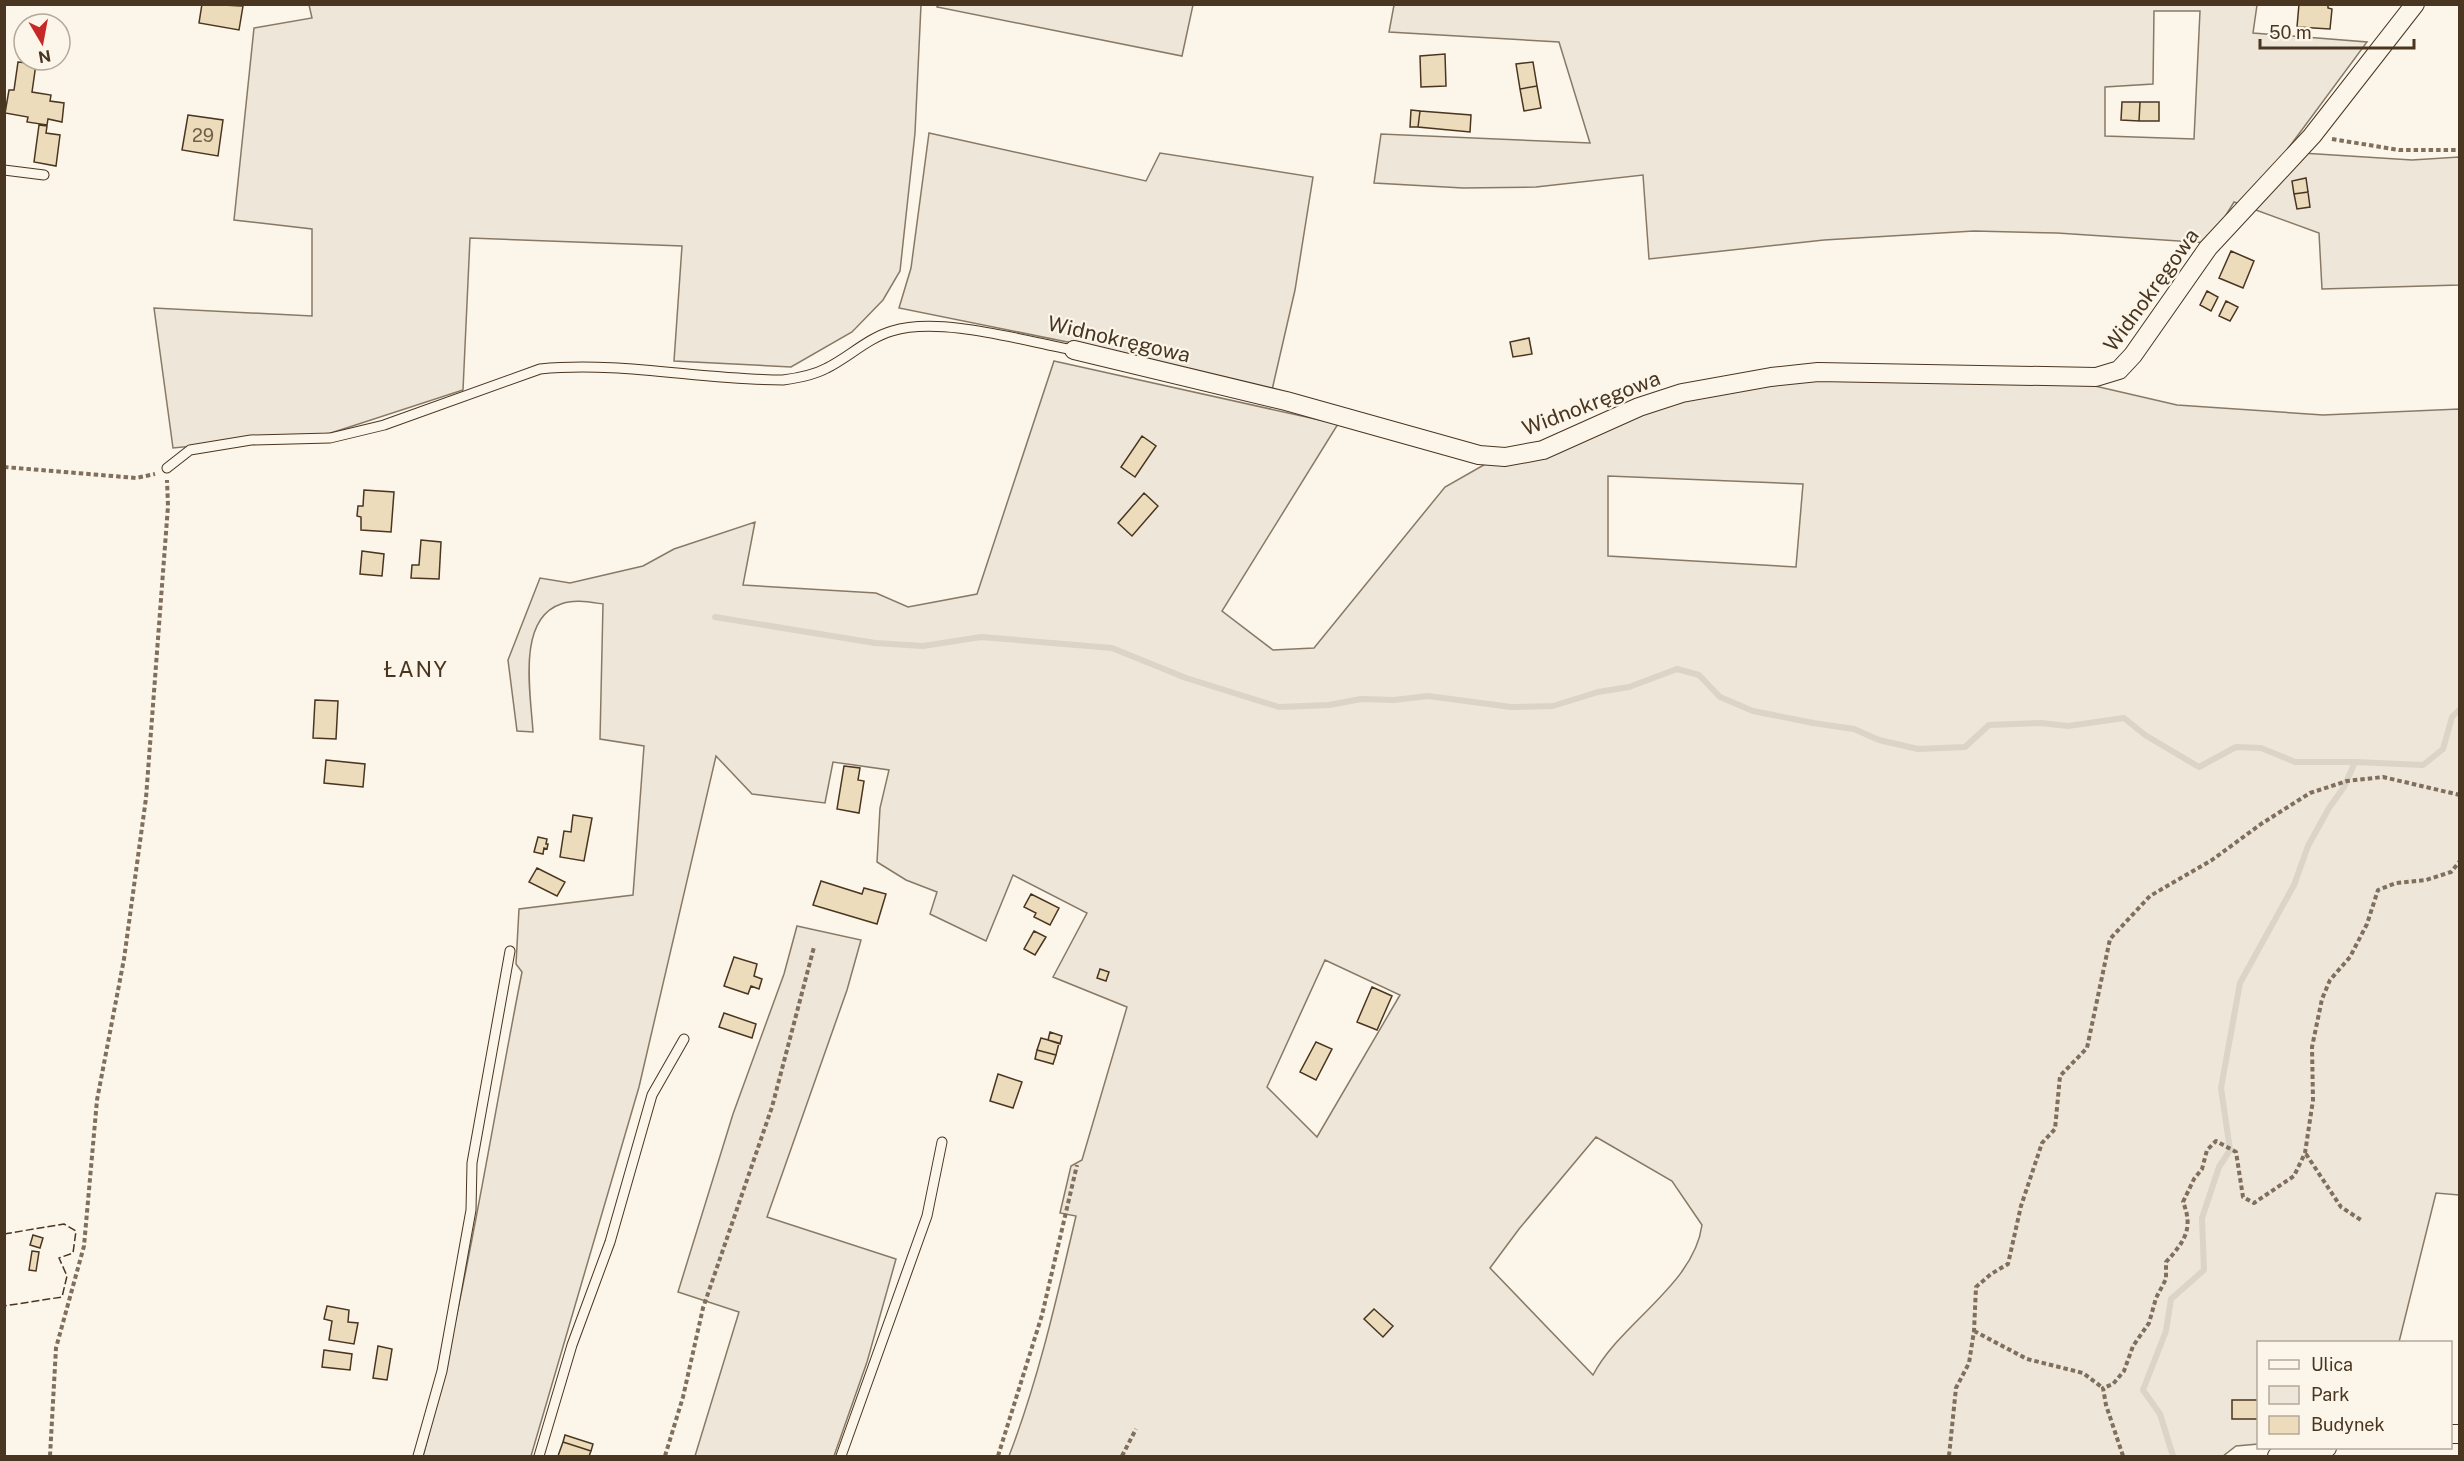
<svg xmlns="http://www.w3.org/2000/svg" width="2464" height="1461" font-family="'Public Sans',sans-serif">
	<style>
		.green { fill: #ede6d9; stroke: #887966; stroke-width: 1.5; fill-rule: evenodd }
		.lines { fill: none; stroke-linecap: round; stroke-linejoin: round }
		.stream { stroke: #dcd4c6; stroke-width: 6 }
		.building { fill: #ecdcbc; stroke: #4a3520; stroke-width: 1.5 }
		.service-casing { stroke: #4a3520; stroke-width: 11 }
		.minor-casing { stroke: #4a3520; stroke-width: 20 }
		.path { stroke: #7f6f5c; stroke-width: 4; stroke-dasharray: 4.5 3; stroke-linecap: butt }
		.service { stroke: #fbf6e9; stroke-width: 9 }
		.minor { stroke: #fbf6e9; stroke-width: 18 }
		.fence { stroke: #4a3520; stroke-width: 1.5; stroke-dasharray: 8 3; stroke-linecap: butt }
		.labels { text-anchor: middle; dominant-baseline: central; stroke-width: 4.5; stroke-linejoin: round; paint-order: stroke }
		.number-label { font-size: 18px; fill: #725f47 }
		.street-label { font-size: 21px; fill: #4a3520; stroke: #fbf6e9 }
		.neighbourhood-label { font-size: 22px; letter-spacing: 1.5px; fill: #4a3520; stroke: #fbf6e9 }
	</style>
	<rect width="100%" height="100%" fill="#fbf6e9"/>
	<path class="green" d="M938 4H1193V5L1182 56 937 7Z
		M309 5H921L915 133 900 271 883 300 852 332 791 367 674 361 682 246 470 238 463 390 331 433 173 448 154 308 312 316V229L234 220 254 28 312 18Z
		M1394 5H2257L2253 33 2367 42 2287 150 2302 153 2412 160 2459 157V285L2322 289 2319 233 2234 202 2209 243 2057 233 1974 231 1824 240 1649 259 1643 175 1536 187 1463 188 1374 183 1381 134 1590 143 1559 42 1389 32ZM2154 11H2200L2194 139 2105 136V87L2153 84Z
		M929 133 1146 181 1160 153 1313 177 1295 290 1272 390 1102 349 899 308 911 268Z
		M1054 361 1338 424 1222 611 1273 650 1314 648 1445 487 1496 458 1668 403 1806 378 2069 380 2177 405 2323 415 2459 409V1195L2436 1193 2399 1342H2258V1444L2236 1446 2223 1456H1009C1039 1378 1057 1297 1076 1216L1060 1213 1071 1166 1082 1160 1127 1007 1053 977 1087 913 1013 875 986 941 930 914 937 892 906 880 877 862 880 808 889 770 833 762 825 803 752 794 716 756 639 1087 531 1456H423C466 1297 490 1134 522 972L516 964 519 909 633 895 644 746 600 739 603 604C589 602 574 599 561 604 516 619 531 695 533 732L517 731 508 660 540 578 570 583 643 566 674 549 755 522 743 585 876 593 908 607 977 594ZM1608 476 1803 484 1796 567 1608 556ZM1325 960 1400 995 1317 1137 1267 1087ZM1596 1137 1672 1181 1702 1225C1694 1285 1620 1323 1593 1375L1490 1268 1519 1229Z
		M797 926 861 940 847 990 767 1217 896 1259 867 1362 834 1456H695L739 1312 678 1292 733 1114 784 974Z"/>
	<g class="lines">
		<path class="stream" d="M715 617 875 643 923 646 981 637 1112 648 1186 678 1279 707 1329 705 1361 699 1394 700 1428 696 1511 707 1553 706 1598 692 1629 687 1677 669 1699 675 1720 697 1753 711 1813 723 1854 729 1879 740 1918 749 1965 747 1989 725 2041 723 2068 726 2124 718 2145 735 2199 767 2236 747 2261 748 2295 762H2355
			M2173 1456 2160 1414 2143 1390 2166 1331 2171 1299 2204 1270 2202 1218 2219 1167 2230 1150 2221 1088 2240 983 2294 885 2308 846 2329 808 2344 787 2355 762 2423 765 2443 749 2452 717 2460 709"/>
	</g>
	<path class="building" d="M202 4 243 6 239 30 199 23Z
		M2299 4H2328V8L2332 9 2330 29 2297 27Z
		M1445 54 1446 86 1421 87 1420 56Z
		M18 62 36 64 32 92 51 95 50 101 64 103 62 122 48 119 47 125 27 122 28 117 5 113 9 90H14Z
		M1533 62 1537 86 1520 89 1516 64Z
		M1537 86 1541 108 1524 111 1520 89Z
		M2122 102H2140L2139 121 2121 120Z
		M2140 102H2159V121H2139Z
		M1411 110 1420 111 1418 127H1410Z
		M1420 111 1471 115 1470 132 1418 127Z
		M188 115 223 120 218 156 182 150Z
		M39 125 47 126 46 133 60 135 56 166 34 162Z
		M2306 178 2308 192 2294 194 2292 181Z
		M2308 192 2310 207 2297 209 2294 194Z
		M2231 251 2254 261 2243 288 2219 278Z
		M2207 291 2218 297 2211 311 2200 305Z
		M2226 301 2238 307 2230 321 2219 316Z
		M1529 338 1532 354 1513 357 1510 342Z
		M1142 436 1156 446 1135 477 1121 467Z
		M364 490 394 492 391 532 361 530V517L357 516 358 506H363Z
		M1144 493 1158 506 1132 536 1118 523Z
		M421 540 441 542 439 579 411 578 412 565H419Z
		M362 551 384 554 382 576 360 574Z
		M315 700 338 701 336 739 313 738Z
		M326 760 365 764 363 787 324 783Z
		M844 766 860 768 858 780 864 781 859 813 837 809Z
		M573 815 592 818 584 861 560 857 564 831 571 832Z
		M538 837 547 839 546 844H548L547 849 544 848 543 854 534 852Z
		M537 868 565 882 557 896 529 882Z
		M821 881 862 894 864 888 886 894 877 924 813 905Z
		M1031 894 1059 908 1050 925 1034 917 1036 913 1024 907Z
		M1034 931 1046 937 1035 955 1024 949Z
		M734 957 757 964 754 976 762 979 759 989 751 986 748 994 724 986Z
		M1100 969 1109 972 1106 981 1097 978Z
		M1372 987 1392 996 1377 1030 1357 1022Z
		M724 1013 756 1024 752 1038 719 1027Z
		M1050 1032 1062 1036 1060 1044 1048 1040Z
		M1041 1038 1059 1043 1056 1055 1037 1050Z
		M1316 1042 1332 1049 1316 1080 1300 1072Z
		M1037 1050 1056 1055 1053 1064 1035 1059Z
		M998 1074 1022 1082 1013 1108 990 1101Z
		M33 1235 43 1238 40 1248 30 1245Z
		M32 1251 39 1252 36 1271 29 1270Z
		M327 1306 349 1310 348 1322 358 1323 354 1344 329 1340 332 1321 324 1319Z
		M1374 1309 1393 1326 1383 1337 1364 1319Z
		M378 1346 392 1349 387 1380 373 1378Z
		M324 1350 352 1354 350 1370 322 1367Z
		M2232 1400H2258V1419H2232Z
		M565 1435 593 1444 591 1451 563 1442Z
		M563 1442 591 1451 589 1456H558Z"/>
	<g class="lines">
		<g class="service-casing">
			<path id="service" d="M4 170 44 175
				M167 468 190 450 251 440 330 438 384 425 540 369C621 361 702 380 783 380 798 378 814 375 827 368 849 357 868 338 892 331 941 316 1023 341 1074 350
				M418 1456 442 1371 471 1210 472 1163 510 951
				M539 1456 572 1345 610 1242 652 1095 684 1039
				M841 1456 927 1216 942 1142"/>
		</g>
		<g class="minor-casing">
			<path id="minor" d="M1074 350 1286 401 1479 455 1505 457 1543 450 1639 407 1682 393 1771 377 1818 372 2096 377 2119 370 2133 355 2208 248 2312 136 2415 4
				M2450 1434H2460
				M2277 1456 2327 1448"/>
		</g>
		<path class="path" d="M2332 139 2399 150H2460
			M4 467 136 478 155 474
			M2306 1154 2341 1207 2361 1220
			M1974 1331 2027 1359 2083 1373 2103 1388
			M50 1456 56 1348 84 1246 97 1100 124 959 146 798 168 506 167 480
			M665 1456 683 1397 703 1308 772 1107 814 947
			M998 1456 1042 1315 1077 1165
			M1122 1456 1136 1429
			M1949 1456 1956 1388 1969 1363 1974 1331 1976 1287 1991 1274 2008 1264 2021 1206 2042 1143 2055 1129 2060 1076 2087 1048 2110 939 2150 896 2212 860 2261 824 2310 793 2347 781 2383 777 2460 795
			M2123 1456 2106 1405 2103 1388 2113 1384 2124 1371 2133 1346 2149 1323 2156 1298 2166 1279V1262C2184 1242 2194 1229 2183 1202L2194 1179 2202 1169 2207 1150 2216 1141 2236 1152 2243 1197 2254 1203 2294 1176 2305 1153 2313 1100 2312 1047 2322 999 2330 980 2350 957 2367 924 2378 890 2396 883 2426 880 2451 872 2460 861"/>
		<use href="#service" class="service"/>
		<use href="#minor" class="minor"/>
		<path class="fence" d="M4 1234 64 1224 76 1231 73 1253 59 1258 67 1276 62 1297 4 1306"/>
	</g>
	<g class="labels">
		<g class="number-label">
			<text x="203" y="135">29</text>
		</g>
		<g class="street-label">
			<text transform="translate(2151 290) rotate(-54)">Widnokręgowa</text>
			<text transform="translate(1119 339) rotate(13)">Widnokręgowa</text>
			<text transform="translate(1591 403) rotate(-21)">Widnokręgowa</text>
		</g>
		<g class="neighbourhood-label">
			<text x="416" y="669">ŁANY</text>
		</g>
	</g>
	<rect width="2464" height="1461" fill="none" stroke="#4a3520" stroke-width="12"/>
	<rect x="2257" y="1341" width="195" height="108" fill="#fbf6e9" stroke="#b4a999" stroke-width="1.5"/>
	<rect x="2269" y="1360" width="30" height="9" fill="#fbf6e9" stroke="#b4a999" stroke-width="1.5"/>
	<text x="2311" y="1371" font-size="18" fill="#4a3520">Ulica</text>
	<rect x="2269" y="1386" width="30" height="18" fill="#ede6d9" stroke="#b4a999" stroke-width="1.5"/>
	<text x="2311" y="1401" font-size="18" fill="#4a3520">Park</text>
	<rect x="2269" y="1416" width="30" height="18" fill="#ecdcbc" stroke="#b4a999" stroke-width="1.5"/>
	<text x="2311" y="1431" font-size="18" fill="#4a3520">Budynek</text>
	<g transform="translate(42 42) rotate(170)"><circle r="28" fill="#fbf6e9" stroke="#b4a999" stroke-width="1.5"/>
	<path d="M0-4.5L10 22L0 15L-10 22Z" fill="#c62828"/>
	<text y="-9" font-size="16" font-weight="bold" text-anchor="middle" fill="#4a3520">N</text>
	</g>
	<path d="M2260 39v9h154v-9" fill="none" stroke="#4a3520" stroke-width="3"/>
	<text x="2269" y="39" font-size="18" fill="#4a3520" stroke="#fbf6e9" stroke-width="4.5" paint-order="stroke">50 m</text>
</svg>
